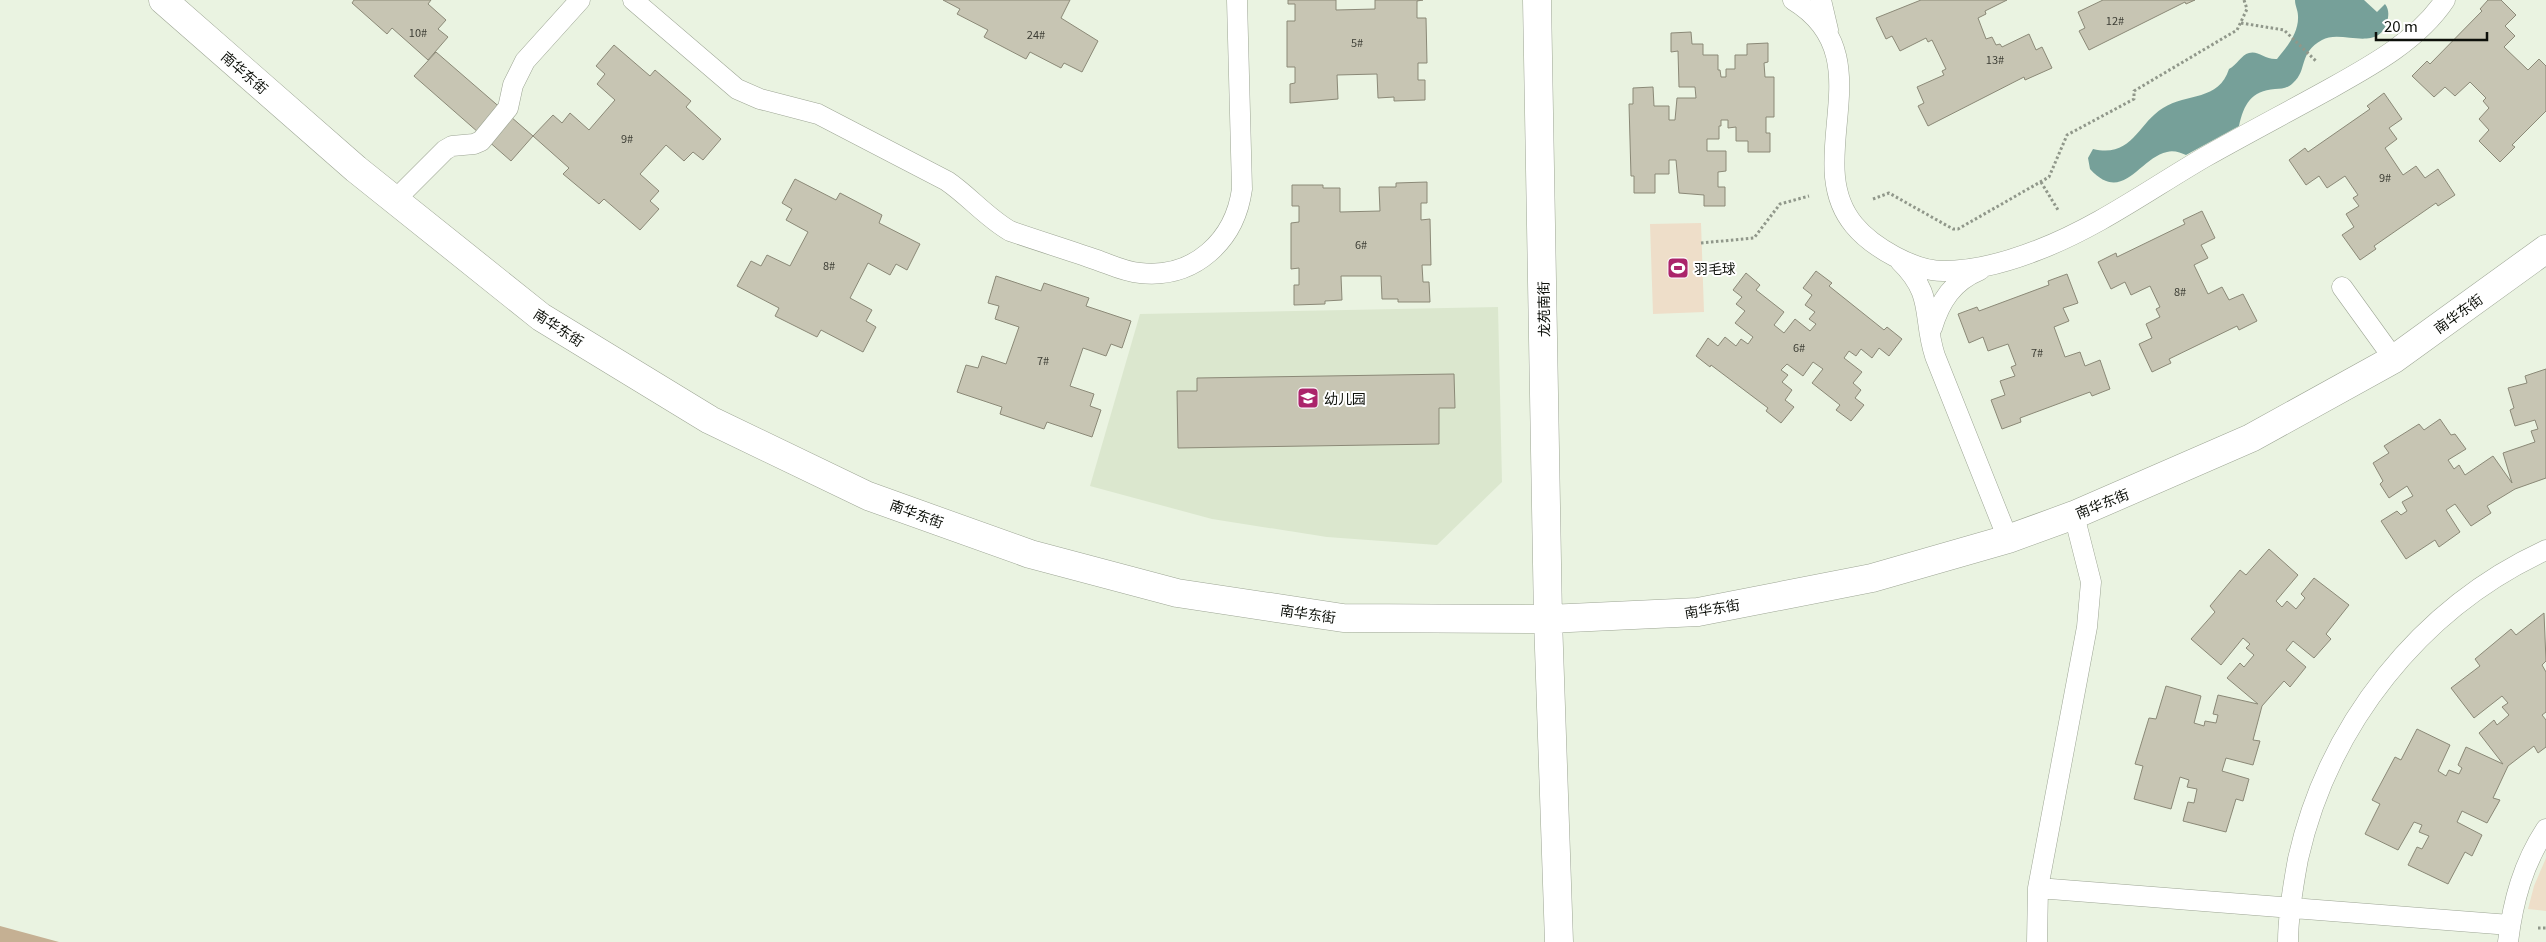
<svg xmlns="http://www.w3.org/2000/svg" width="2546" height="942" font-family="Georgia,'Noto Sans SC',serif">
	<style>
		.built { fill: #dbe7ce }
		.green { fill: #eedec9 }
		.forest { fill: #c5b093 }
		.water { fill: #76a099 }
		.building { fill: #c7c5b3; stroke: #8b8977 }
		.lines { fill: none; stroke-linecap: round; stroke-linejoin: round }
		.service-casing { stroke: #9da594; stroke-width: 21 }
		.minor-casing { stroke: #9da594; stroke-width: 29 }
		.path { stroke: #90978a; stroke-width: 3; stroke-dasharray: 2.5 2.5; stroke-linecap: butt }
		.service { stroke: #fff; stroke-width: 20 }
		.minor { stroke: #fff; stroke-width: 28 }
		.labels { text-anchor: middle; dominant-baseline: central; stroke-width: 4; stroke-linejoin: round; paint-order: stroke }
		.number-label { font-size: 11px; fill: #3c3d34 }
		.street-label { font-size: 14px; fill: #0d100a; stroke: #fff }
		.poi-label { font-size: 14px; fill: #0d100a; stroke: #fff; text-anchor: start }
	</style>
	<rect width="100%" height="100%" fill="#eaf3e1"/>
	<path class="built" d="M1498 307 1502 482 1437 545 1327 537 1212 519 1090 486 1140 314Z"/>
	<path class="green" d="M1701 223 1704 312 1653 314 1650 224Z
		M2546 858V911L2528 909 2534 886Z"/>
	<path class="forest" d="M0 926 59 942H0Z"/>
	<path class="water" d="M2295 0H2364L2377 12 2385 4C2389 9 2389 15 2387 22 2378 53 2341 29 2322 40 2298 53 2308 70 2293 83 2288 88 2282 89 2275 89 2251 91 2244 104 2239 126L2186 155C2181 153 2174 150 2167 152 2139 158 2123 205 2090 169L2088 158 2093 149C2133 158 2137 124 2163 108 2187 93 2219 101 2229 69 2237 65 2241 55 2249 53 2258 50 2265 60 2277 59 2287 47 2299 32 2298 16 2298 10 2295 6 2295 0Z"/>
	<path class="building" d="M354 0H431L428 4 446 20 438 29 448 37 428 60 392 28 387 34 352 3Z
		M943 0H1070L1061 18 1098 41 1082 72 1064 63 1061 68 1030 52 1026 59 984 37 988 30 957 14 960 9Z
		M1288 0H1336V10L1375 9V0H1423L1417 1V18H1426L1427 63H1418V80H1425V100L1394 101V97L1378 98 1377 74 1337 75 1338 99 1290 103V84L1295 83V67H1287V21H1295V4H1288Z
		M1921 0H2007L1985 11 1986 14 1978 18 1986 39 1992 37 1996 45 2000 44 2002 47 2029 34 2036 50 2042 47 2052 68 2025 80 2024 77 1928 126 1918 106 1924 103 1917 87 1944 75 1942 71 1946 69 1932 40 1928 42 1926 38 1900 51 1892 36 1886 39 1876 18Z
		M2103 0H2195L2186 4 2185 2 2089 50 2079 31 2085 28 2078 12Z
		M2488 0H2501L2516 15 2505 26 2515 36 2504 47 2528 70 2539 59 2546 66V111L2512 145 2515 147 2500 162 2479 141 2489 130 2479 119 2489 108 2483 101 2486 98 2470 82 2455 96 2445 87 2434 97 2412 76 2427 61 2430 64 2482 11 2480 9Z
		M1691 32 1692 44H1703V55H1718V70H1720L1721 77H1726V69H1735V55H1747V44L1768 43V62L1764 63 1765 77H1774V117H1766V133H1770V152H1748V141H1736V127L1728 128V120H1721V126H1719V139H1707V151H1726V171L1718 172V187H1725V206H1704V195L1679 193 1676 160H1669V174H1655V193H1634V176H1631L1629 104H1633V88L1653 87 1654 106H1669V120H1675L1677 98H1696L1695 87H1679L1678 51 1671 52V33Z
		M614 45 650 76 655 70 691 101 686 107 721 139 703 160 693 152 684 161 666 145 640 174 659 191 650 201 659 209 640 230 604 199 599 204 563 174 569 168 533 136 553 115 562 123 570 113 589 130 615 100 597 84 605 74 596 66Z
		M436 52 533 136 511 161 414 76Z
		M2384 93 2402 119 2389 128 2397 139 2385 148 2403 175 2416 166 2425 178 2438 169 2455 195 2438 206 2436 203 2374 246 2376 249 2360 260 2342 235 2354 227 2346 214 2359 206 2353 198 2358 195 2345 176 2327 188 2319 176 2306 185 2289 160 2305 148 2308 152 2370 109 2367 106Z
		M795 179 836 200 840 193 882 215 879 223 920 244 907 270 896 264 890 275 868 263 850 298 872 310 866 321 876 327 863 352 821 330 817 337 775 316 779 308 737 286 751 261 761 266 767 255 790 266 808 232 786 220 792 209 782 203Z
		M1427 182V203H1421V220L1430 219 1431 265H1422L1423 282H1429L1430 302H1398V299H1382L1381 276H1341L1342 300 1325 301V304L1294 305V285H1299V268L1291 269V223L1299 222V206H1292V185H1323V188H1340V212L1380 211 1379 187H1396V183Z
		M2202 211 2215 238 2201 245 2208 258 2194 265 2208 294 2222 287 2229 300 2243 294 2257 321 2239 330 2237 326 2169 359 2171 363 2152 372 2139 344 2152 338 2146 324 2160 317 2156 309 2160 307 2150 286 2131 295 2125 282 2111 289 2098 262 2116 253 2117 257 2185 224 2183 220Z
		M1816 271 1832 283 1829 286 1884 330 1887 327 1902 339 1889 356 1879 348 1872 358 1861 349 1856 356 1849 351 1844 358 1862 372 1853 383 1861 390 1855 398 1864 405 1851 421 1836 410 1840 405 1812 383 1823 369 1813 362 1803 376 1787 364 1781 370 1788 375 1782 382 1792 390 1785 400 1794 407 1781 423 1766 411 1768 408 1711 365 1710 367 1696 356 1708 338 1718 346 1725 337 1736 346 1741 339 1748 344 1753 337 1735 323 1745 311 1736 304 1742 297 1733 290 1746 273 1760 285 1756 290 1784 312 1774 325 1784 333 1795 319 1810 331 1816 324 1809 319 1815 312 1805 305 1812 295 1803 288Z
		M2067 274 2078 303 2063 308 2069 321 2054 327 2065 357 2080 352 2085 366 2100 360 2110 389 2092 396 2090 392 2020 418 2021 422 2002 429 1991 400 2005 395 2000 381 2015 376 2011 367 2016 365 2008 344 1988 351 1983 337 1969 343 1958 314 1977 307 1979 311 2049 285 2048 281Z
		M996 276 1041 291 1044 283 1089 298 1086 306 1131 321 1122 348 1111 344 1106 356 1083 348 1070 386 1094 394 1090 406 1101 410 1092 437 1047 422 1044 429 1000 414 1002 407 957 392 966 365 978 368 982 356 1006 364 1019 327 995 319 999 306 988 303Z
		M2546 369V478L2515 489 2487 506 2491 513 2471 526 2455 504 2446 510 2460 532 2439 547 2435 540 2406 559 2381 521 2397 511 2401 515 2407 511 2402 502 2413 496 2407 486 2389 498 2380 484 2383 481 2373 463 2389 453 2384 446 2419 424 2424 430 2440 419 2451 435 2455 434 2466 449 2448 460 2454 469 2459 465 2465 475 2493 456 2512 483 2503 453 2535 442 2531 431 2538 429 2535 420 2515 426 2510 410 2514 408 2508 388 2527 383 2525 376Z
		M1454 374 1455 408H1439V444L1178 448 1177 391H1197V378Z
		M2269 549 2298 575 2276 601 2282 607 2287 601 2296 609 2305 598 2301 594 2314 578 2349 605 2326 634 2331 639 2314 658 2293 641 2286 650 2306 667 2290 687 2284 681 2262 706 2253 740 2260 741 2253 765 2226 758 2222 771 2249 779 2243 801 2236 799 2226 832 2183 821 2188 802 2194 803 2197 789 2187 787 2189 780 2180 777 2171 809 2134 799 2143 766 2135 764 2149 718 2156 719 2166 686 2201 696 2194 723 2204 726 2205 721 2216 723 2218 715 2213 714 2218 695 2258 704 2227 678 2240 663 2244 667 2254 655 2246 648 2250 644 2243 638 2221 665 2191 639 2215 612 2210 606 2240 570 2246 575Z
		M2544 613 2546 661 2542 665 2546 672V712L2542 715 2546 720V747L2538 753 2534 746 2508 766 2493 798 2500 800 2487 823 2462 811 2457 822 2482 835 2472 856 2465 852 2448 884 2408 865 2417 847 2422 849 2429 836 2419 832 2422 825 2414 822 2398 850 2365 834 2380 804 2372 800 2395 757 2401 760 2417 729 2450 745 2438 771 2446 776 2449 770 2459 774 2462 768 2458 765 2466 747 2503 764 2479 733 2494 720 2497 725 2509 715 2502 707 2508 703 2502 696 2474 718 2451 688 2480 666 2475 659 2511 629 2516 635Z"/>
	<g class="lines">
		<g class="service-casing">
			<path id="service" d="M633 0 737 89 760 99 818 114 947 181C969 196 986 217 1010 231 1039 241 1068 250 1097 260 1111 265 1125 272 1140 273 1195 279 1235 240 1242 189L1237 0
				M1793 0C1887 57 1799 159 1854 225 1872 247 1914 271 1943 271 1974 271 2010 261 2038 250 2098 227 2150 189 2205 157 2244 135 2284 114 2324 92 2367 68 2417 42 2445 0
				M1821 0 1828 30
				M394 201 445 150 452 146 474 144 481 141 508 108 513 85 525 61 580 0
				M1900 261C1935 295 1922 316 1935 356L2008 539
				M2342 287 2394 359
				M1932 328C1940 301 1953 281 1980 270
				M2038 888 2510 925
				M2037 942 2038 888 2087 627 2091 582 2074 515
				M2288 942C2288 915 2293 886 2298 859 2328 725 2420 608 2546 550
				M2508 942C2513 901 2523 864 2546 829"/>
		</g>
		<g class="minor-casing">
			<path id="minor" d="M163 0 356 169 541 317 710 420 868 496 1030 554 1177 593 1343 618 1548 619 1698 612 1872 578 2008 539 2074 515 2251 438 2394 359 2546 249
				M1537 0 1548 619 1559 942"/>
		</g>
		<path class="path" d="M2241 23 2284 30 2317 62
			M2041 182 2058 210
			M1873 199 1889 193 1953 229H1958L2049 177 2067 135 2134 99V91L2237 30 2247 9 2244 0
			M1701 243 1754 238 1780 204 1809 196
			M2538 928H2546"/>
		<use href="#service" class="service"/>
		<use href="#minor" class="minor"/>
	</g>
	<defs>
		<g id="stadium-square" transform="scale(1.125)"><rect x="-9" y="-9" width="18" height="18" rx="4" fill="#ab246b" stroke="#fff"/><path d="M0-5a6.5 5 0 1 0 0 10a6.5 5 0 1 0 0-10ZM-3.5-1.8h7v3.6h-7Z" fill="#fff"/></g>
		<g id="school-square" transform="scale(1.125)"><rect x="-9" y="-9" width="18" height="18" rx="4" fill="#ab246b" stroke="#fff"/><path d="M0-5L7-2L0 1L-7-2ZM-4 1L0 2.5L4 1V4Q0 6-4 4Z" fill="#fff"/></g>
	</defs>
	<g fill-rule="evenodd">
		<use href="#stadium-square" x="1678" y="268"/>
		<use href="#school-square" x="1308" y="398"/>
	</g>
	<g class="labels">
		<g class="number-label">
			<text x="2115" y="20">12#</text>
			<text x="418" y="32">10#</text>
			<text x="1036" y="34">24#</text>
			<text x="1357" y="42">5#</text>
			<text x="1995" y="59">13#</text>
			<text x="627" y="138">9#</text>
			<text x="2385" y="177">9#</text>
			<text x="1361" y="244">6#</text>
			<text x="829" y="265">8#</text>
			<text x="2180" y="291">8#</text>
			<text x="1799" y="347">6#</text>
			<text x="2037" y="352">7#</text>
			<text x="1043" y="360">7#</text>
		</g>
		<g class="street-label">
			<text transform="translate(245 72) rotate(41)">南华东街</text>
			<text transform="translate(1543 309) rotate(-91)">龙苑南街</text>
			<text transform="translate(2458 313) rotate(-36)">南华东街</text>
			<text transform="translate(559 327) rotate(33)">南华东街</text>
			<text transform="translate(2102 503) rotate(-22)">南华东街</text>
			<text transform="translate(917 513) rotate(20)">南华东街</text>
			<text transform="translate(1712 608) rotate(-9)">南华东街</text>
			<text transform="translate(1308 613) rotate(8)">南华东街</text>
		</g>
		<g class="poi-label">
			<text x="1694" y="268">羽毛球</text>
			<text x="1324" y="398">幼儿园</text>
		</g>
	</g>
	<path d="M2376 32v8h111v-8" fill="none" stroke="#0d100a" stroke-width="2.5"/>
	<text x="2384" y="32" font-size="15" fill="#0d100a" stroke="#ffffff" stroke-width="4" paint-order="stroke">20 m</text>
</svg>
